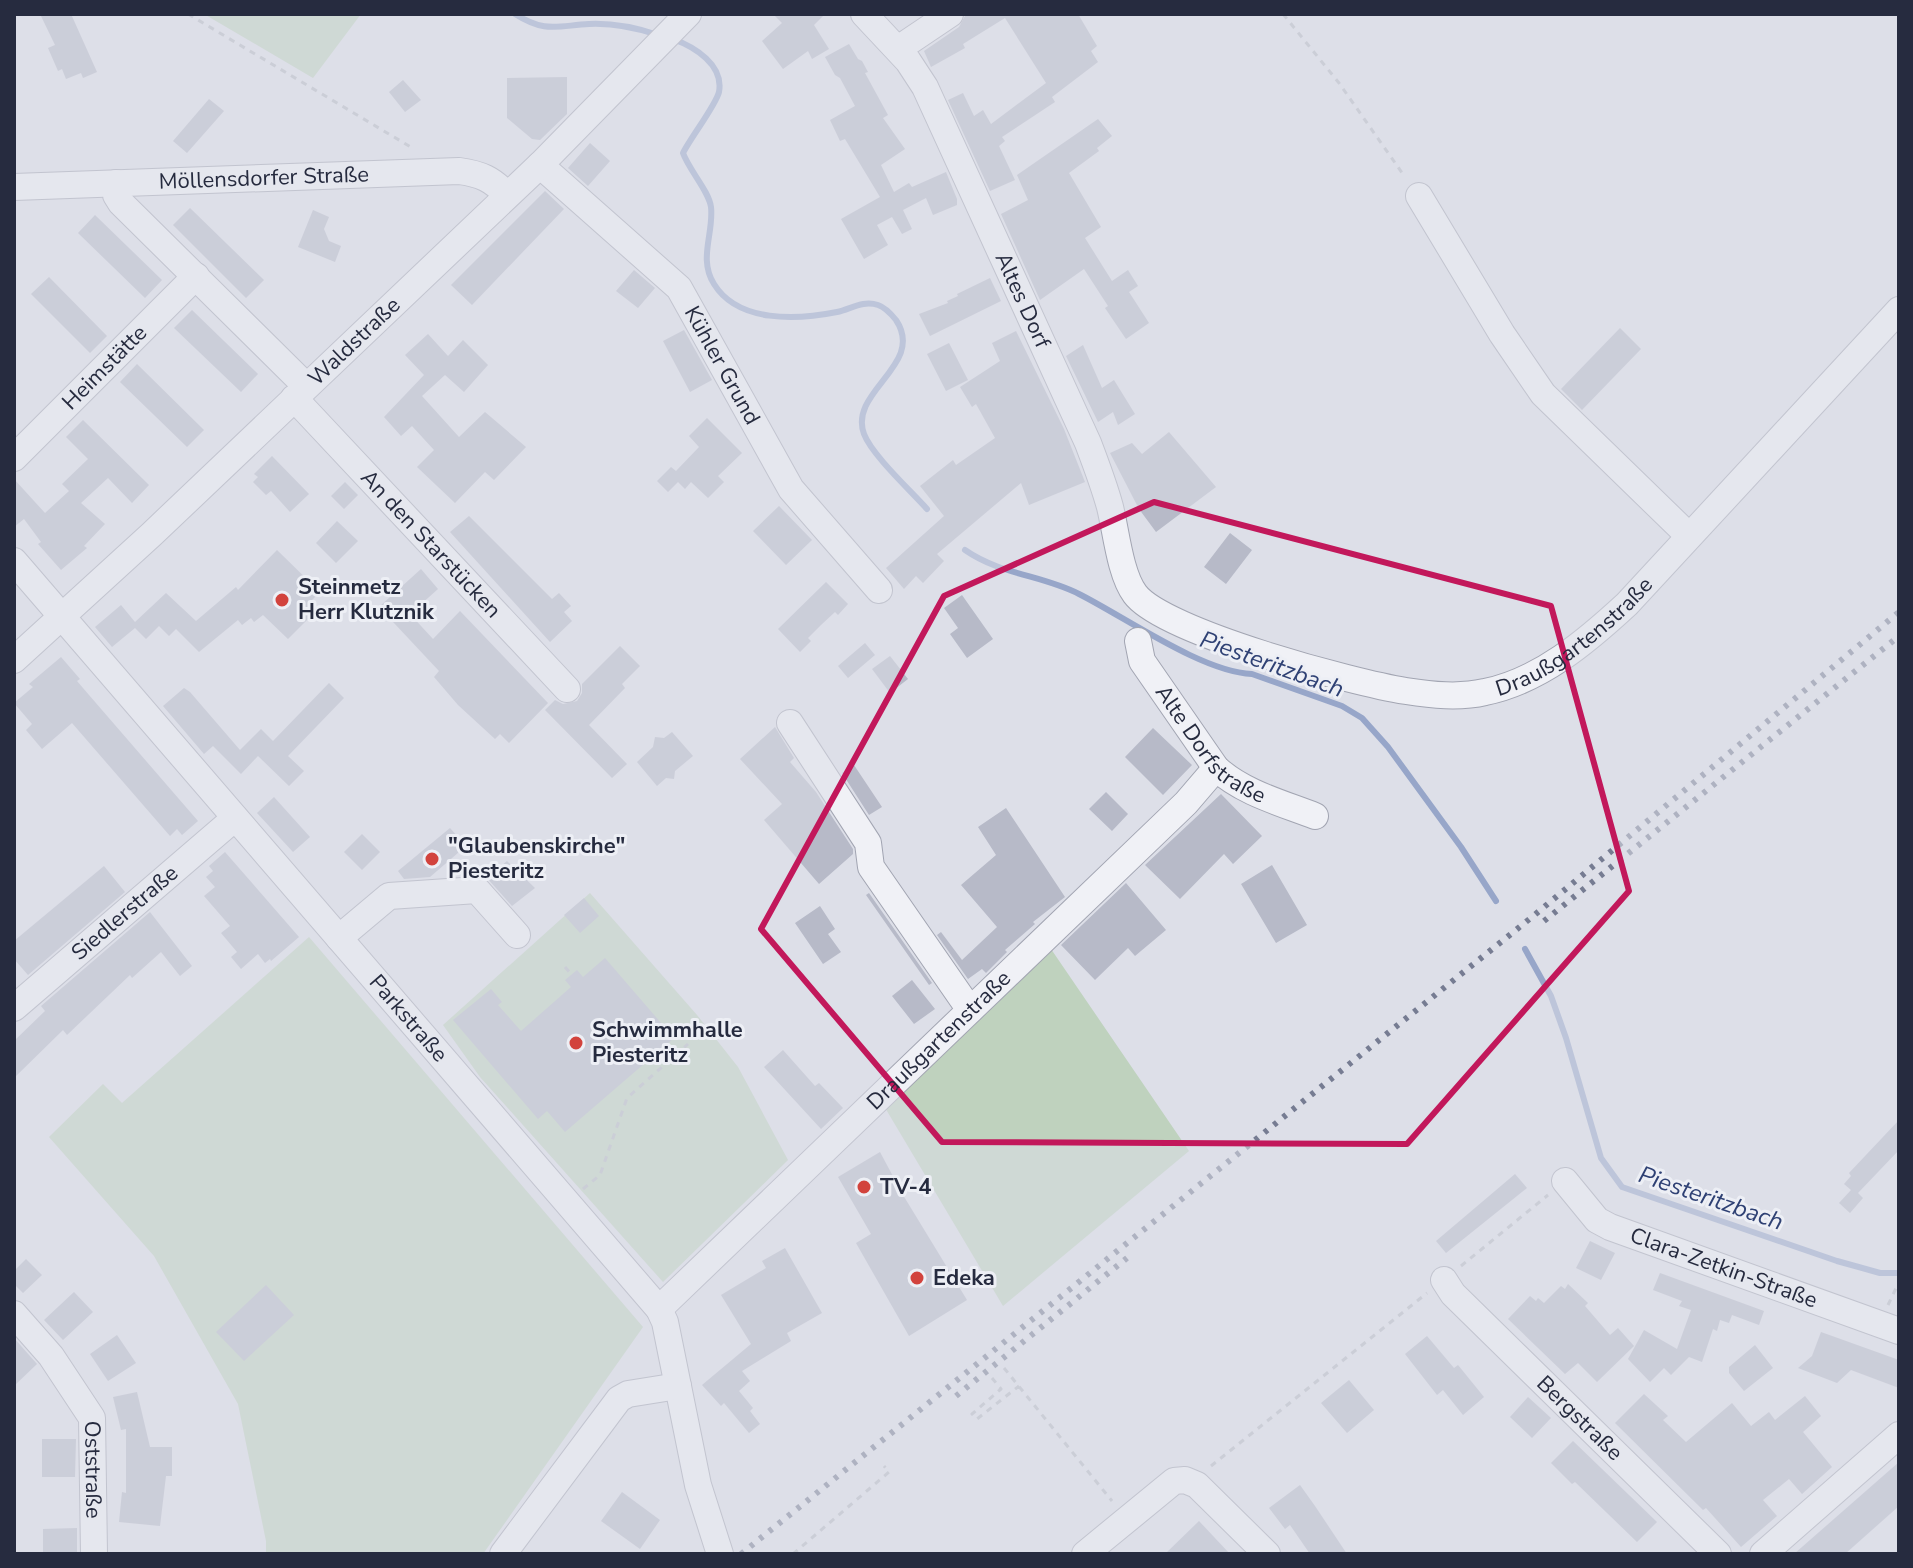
<svg xmlns="http://www.w3.org/2000/svg" width="1913" height="1568" font-family="'Nunito Sans',sans-serif">
	<style>
		.green { fill: #bfd2be }
		.lines { fill: none; stroke-linecap: round; stroke-linejoin: round }
		.stream { stroke: #97a6c9; stroke-width: 6 }
		.building { fill: #b7bac8 }
		.minor-casing { stroke: #a2a5b2; stroke-width: 28 }
		.path { stroke: #b7bac3; stroke-width: 3; stroke-dasharray: 6 6; stroke-linecap: butt }
		.minor { stroke: #f0f1f6; stroke-width: 26 }
		.rail { stroke: #767c92; stroke-width: 6; stroke-dasharray: 4 8; stroke-linecap: butt }
		.marked { fill: none; stroke: #c2185b; stroke-width: 6; stroke-linejoin: round }
		.poi-dot { fill: #d2433d; stroke: #edeff5; stroke-width: 3 }
		.labels { text-anchor: middle; dominant-baseline: central; stroke-width: 6; stroke-linejoin: round; paint-order: stroke }
		.street-label { font-size: 22px; fill: #262b3f; stroke: #edeff5 }
		.poi-label { font-size: 22px; font-weight: bold; fill: #262b3f; stroke: #edeff5; text-anchor: start }
		.water-label { font-size: 24px; font-style: italic; fill: #2f4174; stroke: #edeff5 }
	</style>
	<rect width="100%" height="100%" fill="#dddfe8"/>
	<path class="green" d="M204 14H361L313 78Z
		M590 893 697 1015 738 1067 788 1160 663 1282 480 1077 443 1025Z
		M309 937 643 1327 483 1554H266V1541L238 1404 154 1256 49 1137 103 1084 122 1103Z
		M1051 949 1189 1151 1003 1306 884 1106Z"/>
	<g class="lines">
		<path class="stream" d="M515 14C545 33 556 26 589 24 611 23 637 28 658 35
			M673 39C695 47 724 65 719 92 716 105 691 137 683 153 689 170 709 191 711 207 714 233 698 259 714 284 738 323 797 320 837 312 851 309 863 300 878 305 884 307 892 315 896 320 926 365 848 391 864 434 872 455 911 491 927 509
			M965 550C1001 575 1042 575 1079 594 1125 617 1202 672 1252 674L1342 706 1362 718 1388 747 1461 847 1496 901
			M1525 949 1551 996 1566 1038 1601 1158 1622 1187 1837 1261 1880 1273H1899"/>
	</g>
	<path class="building" d="M40 14H71L97 72 83 78 81 73 66 79 62 69 58 71 48 48 55 45Z
		M773 14H825L814 25 829 49 812 59 808 51 783 69 762 41 782 23Z
		M966 14H1078L1097 46 1091 51 1098 62 1052 97 1055 102 1002 137 1005 141 999 146 1015 180 990 191 948 100 963 93 974 116 983 110 991 124 1046 83 1005 18 963 44 965 48 931 67 924 51 959 27Z
		M849 44 858 59 862 61 868 72 865 73 888 115 883 118 905 149 881 165 894 192 909 183 912 187 946 172 957 199V205L933 215 926 198 903 210 912 229 902 234 892 217 877 225 888 245 864 259 841 219 880 197 845 139 840 141 830 120 855 106 840 78 835 75 825 57Z
		M567 77V114L540 140 532 139 507 118V78Z
		M403 80 421 100 405 112 389 92Z
		M209 99 224 111 187 153 173 141Z
		M1098 119 1112 136 1097 148 1099 151 1069 173 1101 227 1085 238 1112 281 1128 270 1138 286 1129 292 1149 323 1126 339 1105 308 1108 306 1084 269 1040 300 1001 214 1028 200 1017 175Z
		M590 143 610 161 588 186 568 168Z
		M545 191 564 209 472 305 451 285Z
		M190 208 264 280 246 298 173 225Z
		M313 210 329 217 324 229 329 241 341 246 335 262 298 247Z
		M95 215 162 280 145 298 78 233Z
		M634 270 655 288 638 308 616 291Z
		M49 277 107 336 90 353 31 294Z
		M990 278 1001 301 930 336 919 314 948 303 947 301 958 296 957 294Z
		M192 310 258 374 241 392 174 328Z
		M1620 328 1641 349 1582 410 1561 389Z
		M684 330 712 380 690 392 663 341Z
		M1016 331 1064 429 1085 482 1029 505 1021 483 937 554 944 561 923 583 916 576 904 589 886 568 944 516 920 486 953 460 956 465 995 438 976 404 972 407 960 387 1000 361 992 343Z
		M428 334 448 356 463 340 488 365 464 392 445 375 422 396 459 437 485 412 526 447 494 480 485 472 455 503 417 467 434 450 412 426 401 436 384 417 424 375 405 355Z
		M949 343 968 380 946 391 927 354Z
		M1083 345 1102 388 1114 380 1135 414 1118 425 1113 412 1098 422 1066 356Z
		M137 364 204 430 187 447 120 382Z
		M707 418 742 453 718 476 724 482 708 498 691 482 685 489 678 482 668 492 657 481 671 467 676 471 699 447 689 436Z
		M83 420 149 485 132 503 108 478 81 503 105 524 84 546 87 548 61 570 38 544 41 542 24 519 14 527V479L45 513 69 491 62 484 88 459 66 437Z
		M1169 432 1216 487 1156 532 1139 509 1110 453 1132 443 1142 454Z
		M272 456 309 494 290 512 271 491 266 495 253 482 258 477 254 474Z
		M345 482 358 495 344 509 331 496Z
		M779 506 812 540 786 565 753 531Z
		M469 516 552 599 559 593 571 606 564 612 572 621 550 642 450 532Z
		M337 521 358 541 336 563 316 543Z
		M1230 533 1252 550 1226 584 1204 567Z
		M277 550 320 592 311 601 318 609 288 639 263 615 254 622 251 618 242 625 238 620 199 652 176 629 169 636 159 626 146 639 135 628 112 647 95 627 121 605 135 622 166 593 196 621 236 587 238 590Z
		M421 569 438 589 410 614 433 639 460 611 548 703 509 743 500 734 495 739 458 705 434 677 439 671 379 607Z
		M826 582 848 604 838 615 835 612 821 625 808 638 811 641 800 652 778 629Z
		M962 595 993 639 967 658 950 634 958 628 944 608Z
		M865 643 875 655 848 678 838 666Z
		M620 646 640 666 622 684 625 688 589 725 627 764 612 778 545 710 555 700 563 704 577 701 582 693V684Z
		M890 656 908 679 890 693 872 669Z
		M61 657 80 679 77 681 89 695 198 821 182 835 177 829 170 836 72 723 42 749 26 730 32 724 14 703 33 687 29 684Z
		M329 683 344 698 288 756 304 771 289 786 258 756 241 774 213 746 204 754 163 706 184 688 190 692 240 750 261 729 273 741Z
		M775 727 794 758 790 762 816 792 853 849V854L819 884 764 820 782 804 740 759Z
		M1153 728 1192 765 1163 795 1125 757Z
		M672 732 693 756 675 771 674 779 666 778 657 786 637 762 653 747 655 737 664 738Z
		M854 765 882 807 869 815 842 773Z
		M1106 792 1128 814 1112 831 1089 809Z
		M1221 794 1262 836 1233 864 1224 854 1180 899 1145 865Z
		M274 797 310 837 293 852 257 813Z
		M1006 808 1065 897 1033 922 1035 924 1005 950 1007 952 986 973 982 969 968 979 937 935 941 932 962 960 997 927 961 885 996 855 978 827Z
		M450 828 466 846 430 877 404 879 398 871Z
		M362 834 380 852 362 870 344 852Z
		M225 852 299 937 271 961 270 959 265 963 258 954 241 969 231 957 237 952 221 933 230 926 204 896 215 887 206 877 213 871 209 866Z
		M507 861 535 888 512 906 487 878Z
		M1272 865 1307 925 1276 943 1241 884Z
		M104 866 125 892 28 975 14 959V941Z
		M1126 883 1166 930 1135 956 1128 948 1095 980 1061 945Z
		M869 893 932 983 929 985 866 895Z
		M584 898 599 916 580 933 564 915Z
		M820 906 835 929 828 934 841 952 823 964 795 923Z
		M150 912 192 966 180 976 161 952 132 978 130 975 67 1035 63 1030 14 1078V1041L45 1011 41 1006Z
		M605 958 674 1038 565 1132 547 1111 538 1119 453 1020 491 989 502 1002 498 1005 521 1031 571 987 565 980 577 970 583 977Z
		M912 980 935 1009 914 1024 892 996Z
		M783 1050 815 1086 819 1083 843 1108 821 1129 764 1067Z
		M1899 1120V1150L1858 1193 1863 1198 1850 1213 1839 1203 1851 1190 1844 1184 1851 1176 1849 1173Z
		M880 1152 903 1195 967 1300 909 1336 856 1243 871 1234 838 1177Z
		M1515 1174 1527 1188 1446 1253 1436 1241Z
		M1590 1241 1615 1253 1601 1280 1576 1268Z
		M785 1248 822 1313 787 1333 791 1341 742 1371 750 1381 739 1391 753 1408 750 1411 760 1424 749 1433 724 1403 721 1406 702 1385 751 1344 721 1295 766 1268 762 1261Z
		M26 1259 42 1275 23 1293 14 1284V1271Z
		M1660 1273 1764 1311 1759 1325 1732 1315 1729 1323 1720 1320 1717 1331 1713 1329 1702 1362 1689 1357 1671 1375 1664 1368 1650 1382 1628 1359 1644 1330 1677 1349 1691 1310 1679 1306 1682 1301 1653 1290Z
		M1568 1284 1588 1303 1585 1306 1610 1335 1618 1328 1634 1346 1597 1382 1578 1363 1565 1374 1508 1319 1530 1296 1536 1301 1538 1298 1544 1303 1561 1286 1565 1289Z
		M266 1285 294 1315 244 1361 216 1332Z
		M74 1292 93 1312 63 1340 44 1320Z
		M1821 1332 1899 1360V1388L1851 1370 1837 1383 1798 1368 1812 1356Z
		M117 1335 136 1363 108 1381 90 1354Z
		M1427 1336 1454 1368 1458 1365 1484 1397 1463 1415 1443 1390 1437 1395 1405 1354Z
		M14 1338 37 1364 14 1386Z
		M1755 1345 1773 1368 1744 1391 1729 1373V1367Z
		M1349 1380 1374 1410 1347 1433 1321 1403Z
		M137 1392 150 1447H172V1476H166L160 1526 119 1522 122 1492 126 1493V1429L121 1430 113 1397Z
		M1644 1394 1668 1416 1663 1420 1686 1442 1732 1403 1751 1426 1769 1412 1775 1420 1805 1396 1821 1416 1803 1432 1832 1467 1802 1494 1789 1479 1763 1500 1777 1516 1741 1547 1706 1508 1703 1510 1615 1423Z
		M1528 1397 1551 1418 1532 1438 1510 1417Z
		M42 1439H76L75 1477H42Z
		M1573 1441 1657 1522 1637 1542 1575 1482 1572 1484 1551 1463Z
		M1899 1462V1506L1845 1554H1794Z
		M1300 1485 1315 1506 1347 1554H1310L1290 1525 1285 1529 1269 1508Z
		M622 1492 660 1520 640 1549 601 1521Z
		M1199 1521 1230 1554H1165Z
		M77 1528V1554H43V1529Z"/>
	<g class="lines">
		<g class="minor-casing">
			<g id="minor">
				<path id="s1" d="M864 14 908 61 925 87 1088 443C1096 464 1104 485 1110 507 1116 531 1120 574 1135 594 1163 632 1355 683 1406 691 1432 695 1459 698 1485 692 1540 681 1587 641 1627 604L1899 310"/>
				<path d="M898 49 950 14"/>
				<path id="s2" d="M540 165 679 288 791 489 879 590"/>
				<path d="M116 183V195L121 203 306 386"/>
				<path id="s3" d="M14 187 459 171C481 174 492 179 507 195"/>
				<path d="M1419 196 1502 334 1543 394 1689 536"/>
				<path id="s4" d="M294 398 567 689"/>
				<path id="s5" d="M14 458 196 276"/>
				<path id="s6" d="M14 561 659 1309 665 1322 698 1485 720 1554"/>
				<path id="s7" d="M1138 641 1142 661 1216 768C1243 793 1282 803 1315 816"/>
				<path id="s8" d="M14 660 152 534 540 165 688 14"/>
				<path d="M790 723 868 843 871 867 970 1010"/>
				<path d="M339 938 389 896 477 890 517 935"/>
				<path id="s9" d="M14 1008 235 818"/>
				<path id="s10" d="M1565 1181 1597 1220 1610 1227 1899 1331"/>
				<path id="s11" d="M1444 1280 1453 1294 1718 1554"/>
				<path id="s12" d="M659 1309 1186 803 1216 768"/>
				<path id="s13" d="M14 1314 51 1356 92 1418 94 1554"/>
				<path d="M503 1554 619 1399 628 1394 678 1386"/>
				<path d="M1085 1554 1174 1481 1185 1480 1197 1485 1267 1554"/>
				<path d="M1763 1554 1899 1435"/>
			</g>
		</g>
		<path class="path" d="M188 14 414 149
			M1283 14 1339 83 1405 177
			M565 967 572 975
			M583 1189 600 1175 627 1098 688 1044
			M1461 1266 1548 1195
			M1888 1305 1899 1282
			M1004 1368 1112 1501
			M992 1378 1001 1389 972 1414 977 1419 1019 1386
			M1211 1466 1427 1293
			M793 1554 889 1472 884 1466"/>
		<use href="#minor" class="minor"/>
		<path class="rail" d="M1544 921 1899 636
			M956 1396 1127 1258
			M741 1554 1532 917 1899 612"/>
	</g>
	<path d="M0 0H1913V1568H0ZM1154 502 1551 606 1629 891 1407 1144 942 1142 761 929 944 596Z" fill="#dddfe8" fill-opacity=".55" fill-rule="evenodd"/>
	<path class="marked" d="M1154 502 1551 606 1629 891 1407 1144 942 1142 761 929 944 596Z"/>
	<g class="poi-dot">
		<circle cx="282" cy="600" r="8"/>
		<circle cx="432" cy="859" r="8"/>
		<circle cx="576" cy="1043" r="8"/>
		<circle cx="864" cy="1187" r="8"/>
		<circle cx="917" cy="1278" r="8"/>
	</g>
	<g class="labels">
		<g class="street-label">
			<text stroke="none"><textPath href="#s3" startOffset="250">Möllensdorfer Straße</textPath></text>
			<text stroke="none"><textPath href="#s1" startOffset="330">Altes Dorf</textPath></text>
			<text stroke="none"><textPath href="#s8" startOffset="466">Waldstraße</textPath></text>
			<text stroke="none"><textPath href="#s2" startOffset="274">Kühler Grund</textPath></text>
			<text stroke="none"><textPath href="#s5" startOffset="128">Heimstätte</textPath></text>
			<text stroke="none"><textPath href="#s4" startOffset="200">An den Starstücken</textPath></text>
			<text stroke="none"><textPath href="#s1" startOffset="1122">Draußgartenstraße</textPath></text>
			<text stroke="none"><textPath href="#s7" startOffset="130">Alte Dorfstraße</textPath></text>
			<text stroke="none"><textPath href="#s9" startOffset="146">Siedlerstraße</textPath></text>
			<text stroke="none"><textPath href="#s6" startOffset="604">Parkstraße</textPath></text>
			<text stroke="none"><textPath href="#s12" startOffset="388">Draußgartenstraße</textPath></text>
			<text stroke="none"><textPath href="#s10" startOffset="186">Clara-Zetkin-Straße</textPath></text>
			<text stroke="none"><textPath href="#s11" startOffset="194">Bergstraße</textPath></text>
			<text stroke="none"><textPath href="#s13" startOffset="182">Oststraße</textPath></text>
		</g>
		<g class="poi-label">
			<text x="298" y="587">Steinmetz<tspan x="298" dy="25">Herr Klutznik</tspan></text>
			<text x="448" y="846">"Glaubenskirche"<tspan x="448" dy="25">Piesteritz</tspan></text>
			<text x="592" y="1030">Schwimmhalle<tspan x="592" dy="25">Piesteritz</tspan></text>
			<text x="880" y="1187">TV-4</text>
			<text x="933" y="1278">Edeka</text>
		</g>
		<g class="water-label">
			<text transform="translate(1272 664) rotate(20)">Piesteritzbach</text>
			<text transform="translate(1711 1198) rotate(19)">Piesteritzbach</text>
		</g>
	</g>
	<rect width="1913" height="1568" fill="none" stroke="#262b3f" stroke-width="32"/>
</svg>
